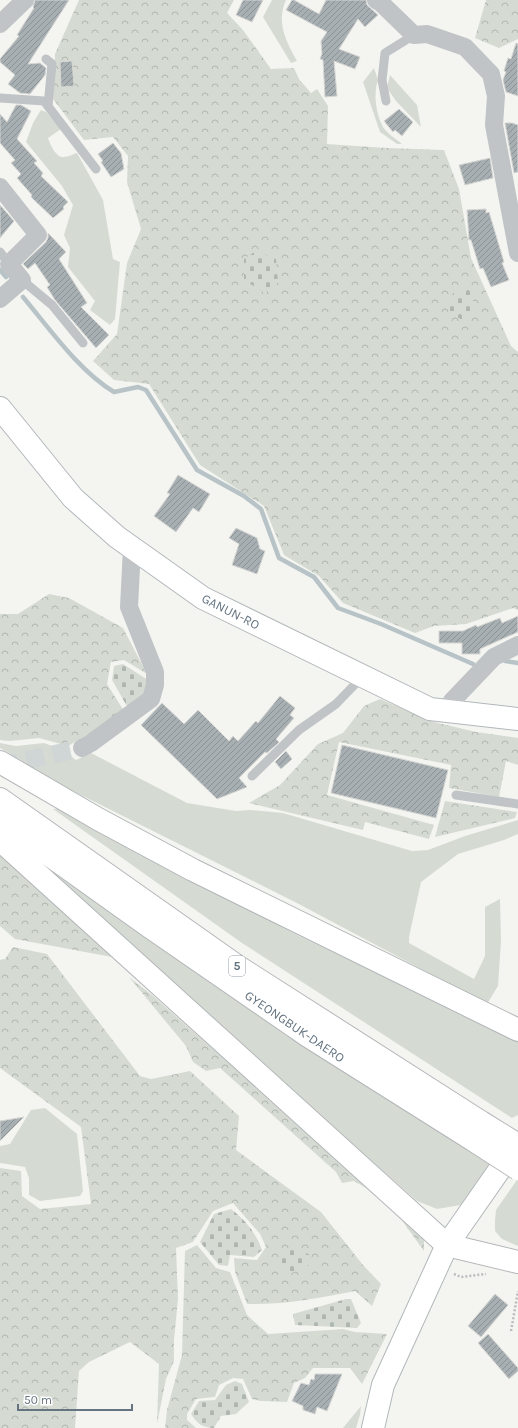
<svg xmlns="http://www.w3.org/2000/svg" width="518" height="1428" viewBox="0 0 518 1428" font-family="Karla,sans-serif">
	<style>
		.green { fill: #d5dbd2 }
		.forest { fill: url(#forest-crowns) }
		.cemetery { fill: url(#cemetery-stones) }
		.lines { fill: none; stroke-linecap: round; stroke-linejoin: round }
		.stream { stroke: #b7c3c7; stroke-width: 4.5 }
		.building { fill: url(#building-hatch); stroke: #d6d6d3 }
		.street-tunnel { stroke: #d0d5d5; stroke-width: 18; stroke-dasharray: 18 9; stroke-linecap: butt }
		.secondary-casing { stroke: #b2b7bb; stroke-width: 24 }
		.highway-casing { stroke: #b3b6b9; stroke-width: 24 }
		.path { stroke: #babcbe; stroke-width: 2.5; stroke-dasharray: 2 2; stroke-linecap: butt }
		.lane { stroke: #c0c4c7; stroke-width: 9 }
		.street { stroke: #c0c4c7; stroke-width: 18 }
		.secondary { stroke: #fff; stroke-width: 22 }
		.highway { stroke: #fff; stroke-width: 22 }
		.highway-bridge-casing { stroke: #b3b6b9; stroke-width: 24; stroke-linecap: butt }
		.highway-bridge { stroke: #fff; stroke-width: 22 }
		.labels { text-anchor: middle; stroke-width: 4; stroke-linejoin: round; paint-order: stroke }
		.shield { fill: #fff; stroke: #929ea7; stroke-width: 1 }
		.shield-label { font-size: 12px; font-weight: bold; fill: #647481 }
		.street-label { font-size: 13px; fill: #647481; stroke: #fff }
	</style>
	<defs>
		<pattern id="forest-crowns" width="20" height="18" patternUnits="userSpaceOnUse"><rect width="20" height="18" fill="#d5dbd2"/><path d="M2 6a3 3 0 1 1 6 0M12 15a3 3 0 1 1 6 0" fill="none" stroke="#b0b6b0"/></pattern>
		<pattern id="cemetery-stones" width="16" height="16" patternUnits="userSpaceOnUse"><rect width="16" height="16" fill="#d5dbd2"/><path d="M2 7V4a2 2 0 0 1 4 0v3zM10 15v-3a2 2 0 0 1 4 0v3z" fill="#b0b6b0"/></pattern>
		<pattern id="building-hatch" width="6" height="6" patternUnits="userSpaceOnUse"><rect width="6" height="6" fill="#a7afb3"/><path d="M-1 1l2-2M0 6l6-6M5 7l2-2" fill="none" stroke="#8c9397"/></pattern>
	</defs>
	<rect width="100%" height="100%" fill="#f4f5f1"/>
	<g class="green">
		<path d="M272 0H286C276 22 286 41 297 61L291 63 263 17Z"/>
		<path d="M374 68 378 80C373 94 376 114 383 127 387 133 396 139 402 144H397L380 132 363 82Z"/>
		<path d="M390 75 417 105 421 127 396 101 387 88Z"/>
		<path d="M41 110 46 112 61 129 48 138C50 144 56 158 64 157 68 157 73 154 77 153L103 200 113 259 120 262 115 319 110 325 90 310 95 301 68 267 70 248 64 235 73 205 62 186 26 142 33 123Z"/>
		<path d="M0 743 16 746 44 743 63 750 76 760 91 753 187 803 236 811 250 810 283 813 412 851 428 850 465 836 518 820V834L504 840 458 854 421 882 409 937V943L474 979 485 956V907L500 899 501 941 498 986 487 1004 295 902 69 789 0 748Z"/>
		<path d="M60 808 297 935 518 1040V1115L512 1118 242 943 53 809Z"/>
		<path d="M15 837 188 965 285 1035 493 1162 469 1198 461 1205 437 1209 417 1201 21 849Z"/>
		<path d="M45 1108 77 1134 83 1191 80 1196 40 1201 29 1195V1178L25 1167 0 1163V1146L10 1144 31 1110Z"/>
		<path d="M517 1180 518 1181V1246L502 1239 495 1231V1220L496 1210Z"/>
		<path d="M361 1406 360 1415 356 1428H343Z"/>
	</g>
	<g class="forest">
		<path d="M79 0H234L227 13 243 30 271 69 294 68 299 79 311 93 317 89 328 106 327 144 387 148 444 150 459 189 471 258 511 346 518 352V610L513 608 466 624 434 626 415 633 343 603 319 576 284 555 264 506 200 465 149 384 114 380 93 361 117 334 127 263 141 229 127 182 128 156 113 137 84 140 53 99 55 54Z"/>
		<path d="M486 0H518V39L499 48 475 38Z"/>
		<path d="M49 594 69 598 123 628 147 674 124 660 111 662 107 684 124 711 118 717 68 746 39 738 10 741 0 740V614H18Z"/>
		<path d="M380 699 434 722 476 732 518 738V765L506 761 499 797 449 788 451 765 339 742 327 795 434 825 429 839 365 822 363 830 249 803 280 785 318 744 343 733 364 706Z"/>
		<path d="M445 801 517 812 515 818 435 837Z"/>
		<path d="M0 856 112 957 15 939 0 926Z"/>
		<path d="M13 947 47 954 140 1076 151 1079 190 1071 239 1116 236 1150 321 1212 363 1265 381 1284 372 1306 355 1291C320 1298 283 1305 247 1304L235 1272 234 1258 257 1260 266 1247 260 1234 233 1203 213 1211 193 1242 176 1248 178 1299 174 1340V1361L166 1379 157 1424 159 1364 130 1342 89 1362 79 1371 75 1428H0V1168L21 1171 22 1196 40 1209 91 1204 81 1127 0 1068V960L5 959Z"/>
		<path d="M129 977 152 995 424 1237V1251L398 1215 366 1188 354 1181 342 1183 336 1172 220 1068 206 1071 193 1062 186 1046Z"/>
		<path d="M197 1245 216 1268 230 1272 247 1315 268 1334 343 1329 355 1332 387 1334 362 1384 350 1368H313L305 1378 294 1383 287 1402 261 1401 252 1399 243 1379 233 1378 219 1385 215 1397 196 1399 187 1414V1420L196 1428H165L167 1410 182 1355 185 1251Z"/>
	</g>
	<g class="cemetery">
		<path d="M256 251 276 259 278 282 265 293 244 280V259Z"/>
		<path d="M460 288 469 290C476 303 474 310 466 321L448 314C448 302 449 295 460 288Z"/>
		<path d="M123 664 148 680 151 689 128 708 112 680 114 666Z"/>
		<path d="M231 1209C246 1221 255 1231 262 1250L254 1257 230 1255 228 1266 219 1265 200 1242 214 1214Z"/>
		<path d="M295 1247 310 1255 308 1265 292 1273 281 1270 282 1254Z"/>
		<path d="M346 1299H351L361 1323 357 1328 295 1325 293 1314Z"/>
		<path d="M235 1381 242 1384 249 1402 236 1414 221 1416 214 1428C202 1428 197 1423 191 1414L199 1401 215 1400 226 1385Z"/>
	</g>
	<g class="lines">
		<g class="stream">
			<path d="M0 270 6 277"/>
			<path d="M23 297C49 328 79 371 114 392L138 387 146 390 197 470 244 496 261 509 279 558 314 577 338 608 381 624 473 664"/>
			<path d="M505 661 518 663"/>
		</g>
	</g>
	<g class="building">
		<path d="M35 0H69L28 64 40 63 46 68 45 75 30 94 20 93 8 84 15 75 0 62V59L19 36 17 35 34 8 33 7Z"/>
		<path d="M243 0H263L252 22 236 15Z"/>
		<path d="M292 0H294L319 14 326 0H366L367 5 378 15 365 27 358 19 339 49 360 57 355 69 334 61 337 96 325 97 323 60 320 59 322 54 321 41 327 32 286 10Z"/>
		<path d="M516 43 518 44V96L506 92 503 80 506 72 504 71 508 58 511 59Z"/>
		<path d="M72 61 74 86 61 87 60 62Z"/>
		<path d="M16 105H21L31 111 17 139 37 161 34 163 43 173 41 176 68 202 63 207 64 209 53 218 31 197 32 195 17 178 21 174 11 163 15 160 0 143V114L7 122Z"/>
		<path d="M399 109 413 122 402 136 395 130 393 132 384 121Z"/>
		<path d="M505 123H512L518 125V172L514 173Z"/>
		<path d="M113 143 121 153 124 169 111 177 101 162 103 161 98 154Z"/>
		<path d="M490 158 493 178 465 185 459 165Z"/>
		<path d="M0 205 14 221 0 238Z"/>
		<path d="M486 209V213L489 212 504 262 502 263 509 280 491 287 483 268 480 269 471 240H469L467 210Z"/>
		<path d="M48 233 66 252 59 259 87 303 81 307 109 335 96 348 55 300 47 287 50 285 35 263 28 269 23 264 46 242 48 238Z"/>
		<path d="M178 475 210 494 199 512 193 508 176 532 154 516 170 494 167 493Z"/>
		<path d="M236 528 257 538 260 549 265 551 257 574 232 565 239 544 229 538Z"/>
		<path d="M518 616V632L480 649V654H462V643H439V631H463L476 625 477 627 500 618 502 623Z"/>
		<path d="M280 696 295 708 290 715 294 718 276 739 279 742 267 753 265 752 239 778 247 787 217 799 141 725 162 703 184 724 198 710 229 741 233 736 238 741 256 721 258 723Z"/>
		<path d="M342 745 448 770 436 818 331 793Z"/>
		<path d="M286 751 292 759 281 769 275 762Z"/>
		<path d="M24 1117 0 1141V1121Z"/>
		<path d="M495 1294 508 1305 481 1337 468 1326Z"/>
		<path d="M488 1334 518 1368V1371L509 1379 478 1343Z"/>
		<path d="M315 1374H342L327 1411 317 1407 315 1414 303 1410V1406L292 1401 301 1383 309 1385 311 1379 314 1380Z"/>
	</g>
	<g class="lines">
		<path class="street-tunnel" d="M0 766 82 748"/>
		<g class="secondary-casing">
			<g id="secondary">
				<path d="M0 408 73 498 117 537 203 598 430 709 518 719"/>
				<path d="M373 1428 383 1385 447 1245 516 1146"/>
			</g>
		</g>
		<g class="highway-casing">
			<g id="highway">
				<path d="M0 762 98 819 193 870 518 1030"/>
				<path d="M0 799 237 966 481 1122"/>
				<path d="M0 820 150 927 308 1036 470 1138"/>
				<path d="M0 840 447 1245 518 1262"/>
			</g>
		</g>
		<g class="path">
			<path d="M454 1274 461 1277 486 1274"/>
			<path d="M511 1331 518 1291"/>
		</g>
		<g class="lane">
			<path d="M46 59 52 64 48 106"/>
			<path d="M0 98 44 101 96 169"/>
			<path d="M386 101 382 80 385 53 414 35"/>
			<path d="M0 252 9 264"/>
			<path d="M22 280 52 305 83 343"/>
			<path d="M252 776 299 730 336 704 363 676"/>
			<path d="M456 795 518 804"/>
		</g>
		<g class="street">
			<path d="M376 0 381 3 414 35 427 34 465 47 491 74 496 96 494 125 518 253"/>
			<path d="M0 24 25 0"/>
			<path d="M0 187 38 235 9 264 22 280 0 299"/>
			<path d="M446 711 452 701 494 657 518 645"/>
			<path d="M82 748 91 743 151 699 155 685V672L129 607 132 548"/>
		</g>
		<use href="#secondary" class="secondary"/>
		<use href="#highway" class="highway"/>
		<g class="highway-bridge-casing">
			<g id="highway-bridge">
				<path d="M481 1122 518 1145"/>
				<path d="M470 1138 518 1169"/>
			</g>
		</g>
		<use href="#highway-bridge" class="highway-bridge"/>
	</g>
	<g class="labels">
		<rect class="shield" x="229" y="956" width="16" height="20" rx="3"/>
		<g class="shield-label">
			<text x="237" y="970">5</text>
		</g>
		<g class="street-label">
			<text transform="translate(231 611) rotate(27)" y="5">GANUN-RO</text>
			<text transform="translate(295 1026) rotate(34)" y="5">GYEONGBUK-DAERO</text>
		</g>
	</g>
	<path d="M18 1404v6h114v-6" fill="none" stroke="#647481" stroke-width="2"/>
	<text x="24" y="1404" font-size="12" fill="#647481" stroke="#ffffff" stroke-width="3" paint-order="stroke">50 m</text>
</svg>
